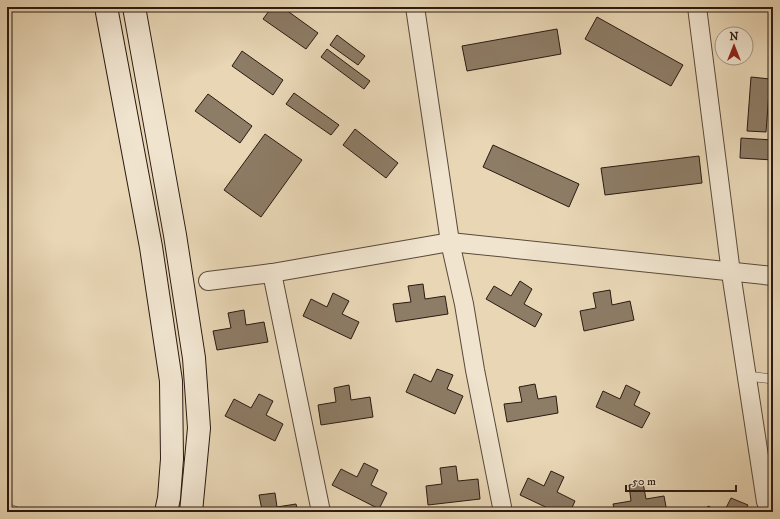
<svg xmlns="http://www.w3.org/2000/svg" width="780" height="519" viewBox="0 0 780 519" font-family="'IM FELL DW Pica',serif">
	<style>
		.building { fill: #8d7c66; stroke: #2b1a11 }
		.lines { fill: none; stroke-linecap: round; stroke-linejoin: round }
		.service-casing { stroke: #5a493a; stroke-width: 10 }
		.minor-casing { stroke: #5a493a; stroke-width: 20 }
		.secondary-casing { stroke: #2b1a11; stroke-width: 24 }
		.service { stroke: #f0e4cf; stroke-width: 9 }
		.minor { stroke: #f0e4cf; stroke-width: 18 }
		.secondary { stroke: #f0e4cf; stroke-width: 22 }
	</style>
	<rect width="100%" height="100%" fill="#e8d6b5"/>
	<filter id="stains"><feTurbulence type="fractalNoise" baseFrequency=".005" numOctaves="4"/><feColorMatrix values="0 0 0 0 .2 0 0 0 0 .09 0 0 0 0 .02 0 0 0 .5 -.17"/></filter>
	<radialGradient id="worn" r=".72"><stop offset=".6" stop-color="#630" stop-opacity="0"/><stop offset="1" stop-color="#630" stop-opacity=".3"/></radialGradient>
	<g class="building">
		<path d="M272 7H282L318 33 306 49 263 19Z"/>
		<path d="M597 17 683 65 671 86 585 39Z"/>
		<path d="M557 29 561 54 467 71 462 46Z"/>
		<path d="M337 35 365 56 358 65 330 45Z"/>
		<path d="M327 49 370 81 364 89 321 57Z"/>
		<path d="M242 51 283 80 273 95 232 66Z"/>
		<path d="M751 77 770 79 766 132 747 131Z"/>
		<path d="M294 93 339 125 331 135 286 104Z"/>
		<path d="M208 94 252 126 240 143 195 111Z"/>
		<path d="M355 129 398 163 386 178 343 145Z"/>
		<path d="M265 134 302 160 261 217 224 190Z"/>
		<path d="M741 138 773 140V160L740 158Z"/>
		<path d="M493 145 579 184 569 207 483 167Z"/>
		<path d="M699 156 702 183 605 195 601 168Z"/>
		<path d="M520 281 532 289 524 304 542 314 535 327 486 299 494 286 511 296Z"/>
		<path d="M423 284 425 299 445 296 448 314 396 322 393 304 411 302 408 286Z"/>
		<path d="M610 290 612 305 630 301 634 320 584 331 580 311 596 308 593 293Z"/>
		<path d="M333 293 349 301 342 314 359 322 351 339 303 316 311 299 327 307Z"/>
		<path d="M244 310 246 325 264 322 268 342 217 350 213 331 231 328 228 313Z"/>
		<path d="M437 369 453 375 447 389 463 396 455 414 406 392 414 374 431 382Z"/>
		<path d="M535 384 538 399 556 396 558 413 507 422 504 404 522 402 519 387Z"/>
		<path d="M349 385 351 400 370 397 373 417 321 425 318 405 336 402 334 388Z"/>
		<path d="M626 385 640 392 634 405 650 413 642 428 596 407 603 391 620 399Z"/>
		<path d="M259 394 273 401 266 415 283 424 275 441 225 416 234 399 251 408Z"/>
		<path d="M364 463 378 470 371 485 387 493 379 509 332 485 341 469 357 477Z"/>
		<path d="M456 466 458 481 478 479 480 499 428 505 426 486 442 484 440 468Z"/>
		<path d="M551 471 564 477 557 492 575 501 570 512H556L520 495 528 478 544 486Z"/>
		<path d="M643 483 646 499 664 496 667 512H615L613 504 631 501 629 485Z"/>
		<path d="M275 493 277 507 296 504 298 512H251L262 510 259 495Z"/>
		<path d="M731 498 748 505 744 512H724Z"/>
		<path d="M708 506 720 512H705Z"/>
	</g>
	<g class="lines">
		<g class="service-casing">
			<g id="service">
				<path d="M747 376 773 379"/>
				<path d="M7 508 17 512"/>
			</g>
		</g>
		<g class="minor-casing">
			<g id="minor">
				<path d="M415 7 450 242 464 304 475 370 503 512"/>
				<path d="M697 7 731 273 766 502"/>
				<path d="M272 273 321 512"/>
				<path d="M208 281 272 273 450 242 773 276"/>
			</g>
		</g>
		<g class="secondary-casing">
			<g id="secondary">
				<path d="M106 7 151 247 171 381 172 459 169 498 166 512"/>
				<path d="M134 7 175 235 194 358 199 428 191 512"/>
			</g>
		</g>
		<use href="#service" class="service"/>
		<use href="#minor" class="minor"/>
		<use href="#secondary" class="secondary"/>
	</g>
	<rect width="780" height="519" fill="none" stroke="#e8d6b5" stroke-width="24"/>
	<rect x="8" y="8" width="764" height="503" fill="none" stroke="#2b1a11" stroke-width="2"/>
	<rect x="12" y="12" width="756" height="495" fill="none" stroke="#2b1a11"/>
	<g transform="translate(734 46)"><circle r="19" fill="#f0e4cf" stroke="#a19383"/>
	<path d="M0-3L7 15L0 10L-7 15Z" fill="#8f2418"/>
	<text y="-6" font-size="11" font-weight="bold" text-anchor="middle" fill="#2b1a11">N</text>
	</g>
	<path d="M626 485v6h110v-6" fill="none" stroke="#2b1a11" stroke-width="2"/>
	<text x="632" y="485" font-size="12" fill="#2b1a11" stroke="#f0e4cf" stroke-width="3" paint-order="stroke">50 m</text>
	<rect width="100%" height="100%" filter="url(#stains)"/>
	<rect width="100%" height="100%" fill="url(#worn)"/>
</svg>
